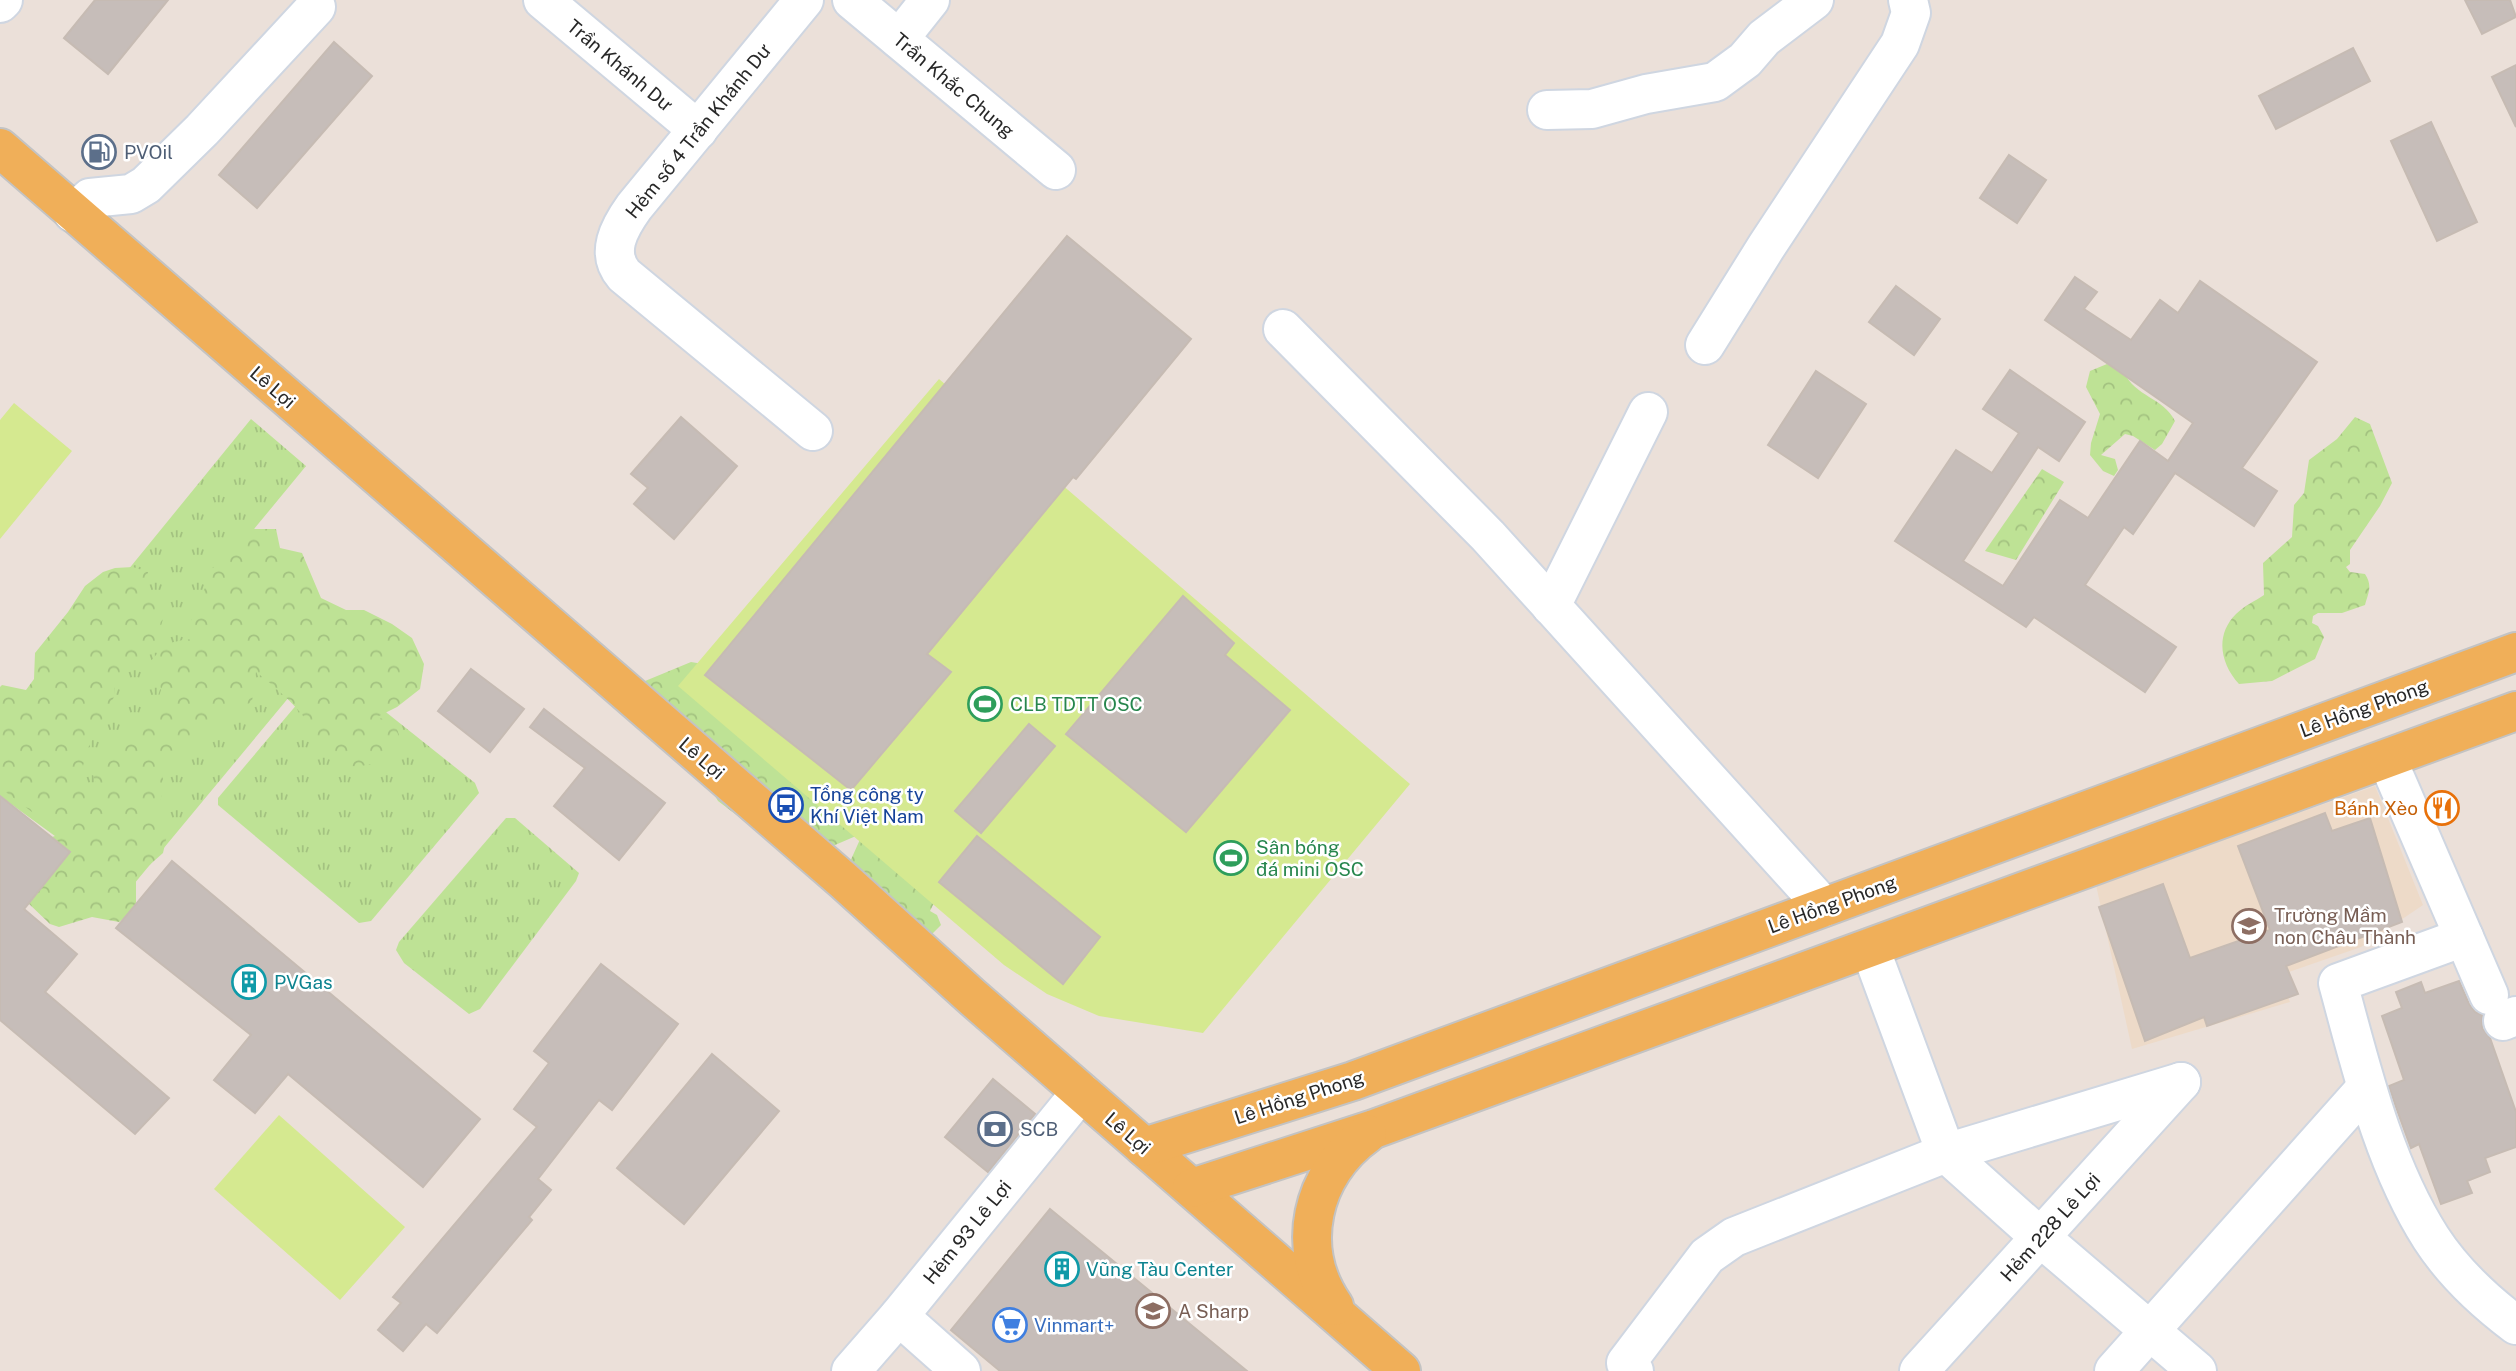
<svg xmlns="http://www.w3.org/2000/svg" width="2516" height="1371" viewBox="0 0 2516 1371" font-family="'Public Sans',sans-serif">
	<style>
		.education { fill: #eddac8 }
		.grass { fill: url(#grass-tufts) }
		.forest { fill: url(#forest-crowns) }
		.pitch { fill: #d5e990; fill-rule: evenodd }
		.building { fill: #c6bdb9; stroke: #c6bbb3; stroke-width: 2 }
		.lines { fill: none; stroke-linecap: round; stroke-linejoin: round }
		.minor-casing { stroke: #cfd6e1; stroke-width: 42 }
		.major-casing { stroke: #c3c3c3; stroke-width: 42 }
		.minor { stroke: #fff; stroke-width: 38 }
		.major { stroke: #f0af59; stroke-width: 38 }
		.labels { text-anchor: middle; stroke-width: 5; stroke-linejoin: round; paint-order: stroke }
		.street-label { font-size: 19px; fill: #282828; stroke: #fff }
		.service-label { font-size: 19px; fill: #4e5e75; stroke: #fff; text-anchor: start }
		.leisure-label { font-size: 19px; fill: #27864d; stroke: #fff; text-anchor: start }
		.transit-label { font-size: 19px; fill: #164399; stroke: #fff; text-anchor: start }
		.food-label { font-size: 19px; fill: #c56008; stroke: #fff; text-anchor: end }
		.education-label { font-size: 19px; fill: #785e54; stroke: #fff; text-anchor: start }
		.culture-label { font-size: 19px; fill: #0d838f; stroke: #fff; text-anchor: start }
		.shop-label { font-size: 19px; fill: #366cbe; stroke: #fff; text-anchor: start }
	</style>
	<defs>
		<pattern id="grass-tufts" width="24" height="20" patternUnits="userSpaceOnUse" patternTransform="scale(1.75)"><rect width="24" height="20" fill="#bee295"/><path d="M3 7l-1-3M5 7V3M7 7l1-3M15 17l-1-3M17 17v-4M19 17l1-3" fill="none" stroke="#a3c280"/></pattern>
		<pattern id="forest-crowns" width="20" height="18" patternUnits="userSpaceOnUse" patternTransform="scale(1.75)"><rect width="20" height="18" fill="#bee295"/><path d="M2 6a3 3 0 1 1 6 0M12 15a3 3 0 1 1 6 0" fill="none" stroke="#a3c280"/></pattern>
	</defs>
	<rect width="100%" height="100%" fill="#ebe0d9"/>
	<path class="education" d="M2375 786 2423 905 2361 947 2280 975 2290 1002 2132 1049 2096 885Z"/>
	<g class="grass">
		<path d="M251 419 306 466 217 574 324 655 129 890 0 796V727Z"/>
		<path d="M333 670 475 783 479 793 371 921 359 923 218 805V798L325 671Z"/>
		<path d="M506 818H515L579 873 576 881 480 1009 469 1014 404 963 396 950 399 942Z"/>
	</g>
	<g class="forest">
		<path d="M2107 364 2124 372C2135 397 2163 397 2175 421L2162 444 2155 450 2133 436 2125 434 2101 455 2115 459 2118 470 2114 476 2103 471 2090 455 2091 443 2100 414 2086 387 2090 371Z"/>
		<path d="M2355 417 2370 424 2392 483 2380 506 2350 550V564L2346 567 2350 572 2365 574C2373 586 2368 593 2365 605L2342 613H2318L2313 616 2312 623 2318 626 2324 637 2315 659 2272 681 2239 684C2220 663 2215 635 2236 614 2244 606 2255 601 2264 595L2263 563 2292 537 2294 505 2304 493 2309 460 2337 439Z"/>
		<path d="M2042 469 2064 482 2016 560 1985 551Z"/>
		<path d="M252 529H276L280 548 302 553 321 598 346 610H364L392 624 412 638 424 664 420 689 397 707 377 717 395 723 399 735 396 754C386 762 379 763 367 765 327 772 326 746 307 721 294 703 273 685 256 672L252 702 220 718 206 721 205 738 192 749 169 751 161 765 164 787 158 811 168 831 163 853 136 877V909L119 922 92 917 59 927 50 924 26 901 37 842 61 834 7 793 0 785V687L2 685 26 690 34 679 35 653 68 612 85 586 103 572 115 568 133 567 148 572 147 591 162 599 167 609C161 620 160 636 154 646 145 660 127 669 114 677L115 695 88 748 81 773 89 791 86 810 100 797 91 768 100 755 141 732 155 708 161 690 158 671 151 661C167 641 177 639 203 639L190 624 216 561 232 539Z"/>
		<path d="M691 662 703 664 835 778 852 772 868 786 856 836 835 845 809 864 787 853 718 801 706 780 627 718 623 701 633 686Z"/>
		<path d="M862 835 935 901 930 911 937 915 941 925 930 936 849 864Z"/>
	</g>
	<g class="pitch">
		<path d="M939 379 1410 784 1203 1033 1099 1016 1047 994 1004 965 678 686ZM1062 490 927 654 951 672 851 790 706 675ZM1183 596 1234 643 1225 655 1290 711 1186 832 1066 734ZM1029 724 1055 746 980 833 955 811ZM977 837 1100 937 1063 983 939 882Z"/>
		<path d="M14 403 72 451 0 539V420Z"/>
		<path d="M279 1115 405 1227 340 1300 214 1189Z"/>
	</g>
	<g class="building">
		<path d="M95 0H168L108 74 64 38Z"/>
		<path d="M2465 0H2510L2516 17 2482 34Z"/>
		<path d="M334 42 372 76 257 208 219 175Z"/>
		<path d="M2353 48 2370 81 2276 129 2259 96Z"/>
		<path d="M2516 65V127L2492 77Z"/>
		<path d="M2431 122 2477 222 2437 241 2391 141Z"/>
		<path d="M2009 155 2046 180 2017 223 1980 198Z"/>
		<path d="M1067 236 1191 339 1076 479 1073 477 927 654 951 672 851 790 705 675Z"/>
		<path d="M2075 277 2097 292 2084 309 2131 340 2160 300 2178 313 2200 281 2317 362 2242 468 2277 491 2254 526 2175 473 2133 534 2124 527 2085 585 2176 647 2145 692 2034 617 2026 627 1895 541 1956 450 1992 473 2019 433 1983 409 2010 370 2085 422 2059 461 2038 447 1963 561 2003 586 2060 500 2088 518 2140 441 2168 461 2193 423 2045 320Z"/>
		<path d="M1896 286 1940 319 1914 355 1869 322Z"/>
		<path d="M1816 371 1866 404 1818 478 1768 445Z"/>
		<path d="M681 417 737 466 674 539 634 504 648 488 631 474Z"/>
		<path d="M1183 596 1234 643 1225 655 1290 710 1186 832 1066 734Z"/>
		<path d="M471 669 524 709 490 752 438 711Z"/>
		<path d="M544 709 665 803 619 860 554 806 585 768 530 727Z"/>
		<path d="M1029 724 1055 746 981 833 955 811Z"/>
		<path d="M0 796 70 852 24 909 77 954 45 992 169 1098 135 1134 0 1020Z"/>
		<path d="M2325 813 2332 831 2370 818 2402 922 2286 966 2298 994 2207 1026 2204 1017 2145 1041 2099 907 2163 884 2190 958 2270 930 2238 846Z"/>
		<path d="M977 836 1100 937 1063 984 939 882Z"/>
		<path d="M172 861 480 1119 423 1187 288 1074 255 1113 214 1080 251 1035 116 928Z"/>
		<path d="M601 964 678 1024 612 1110 599 1100 538 1179 551 1190 529 1217 532 1220 437 1333 426 1324 403 1351 378 1330 401 1303 393 1297 537 1127 514 1109 549 1063 534 1051Z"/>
		<path d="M2459 981 2469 1004 2475 1012 2482 1015V1028L2490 1038 2516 1112V1147L2485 1158 2490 1172 2467 1181 2472 1193 2441 1204 2419 1144 2411 1148 2396 1107 2389 1086 2404 1080 2382 1016 2402 1008 2396 992 2421 982 2425 993Z"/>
		<path d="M712 1054 779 1111 684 1224 617 1168Z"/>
		<path d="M993 1079 1035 1114 988 1172 945 1137Z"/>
		<path d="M1050 1209 1247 1371H1000L951 1330Z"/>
	</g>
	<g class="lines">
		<g class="minor-casing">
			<g id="minor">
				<path d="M543 0 698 130"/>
				<path d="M804 0 634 207C619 228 605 253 624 275L813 431"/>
				<path d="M852 0 1056 170"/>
				<path d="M0 3 3 0"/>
				<path d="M899 39 930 0"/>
				<path d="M1547 110 1592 109 1646 94 1715 82 1745 60 1764 38 1814 0"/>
				<path d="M73 213 90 198 131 194 146 185 202 130 316 7"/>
				<path d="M1283 329 1488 536 1824 907"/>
				<path d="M1705 345 1766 247 1900 44 1911 13 1908 0"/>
				<path d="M1551 606 1648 412"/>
				<path d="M2387 759 2489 995"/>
				<path d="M2464 937 2338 983C2361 1067 2383 1163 2431 1238 2453 1272 2484 1301 2516 1325"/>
				<path d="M1870 948 1946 1153 2040 1237 2197 1371"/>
				<path d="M2503 1021 2516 1016"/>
				<path d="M899 1316 961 1371"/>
				<path d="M851 1371 899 1316 1081 1092"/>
				<path d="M1634 1371 1626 1363 1707 1256 1734 1237 1946 1153 2181 1082"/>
				<path d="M1919 1371 2181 1082"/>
				<path d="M2114 1371 2366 1088"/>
			</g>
		</g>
		<g class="major-casing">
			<g id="major">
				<path d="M0 148 844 881 971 996 1401 1371"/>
				<path d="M1144 1147 1353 1081 2516 652"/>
				<path d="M1192 1188 1374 1129 2516 711"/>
				<path d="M1334 1306C1294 1248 1311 1174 1367 1134"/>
			</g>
		</g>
		<use href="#minor" class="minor"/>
		<use href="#major" class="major"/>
	</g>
	<defs>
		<g id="fuel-ring" transform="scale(1.75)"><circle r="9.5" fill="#fff" stroke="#5c6f8a" stroke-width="1.5"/><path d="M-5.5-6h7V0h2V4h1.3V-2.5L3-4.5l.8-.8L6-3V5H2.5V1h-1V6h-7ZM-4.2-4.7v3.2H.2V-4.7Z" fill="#5c6f8a"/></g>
		<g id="stadium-ring" transform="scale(1.75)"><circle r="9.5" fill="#fff" stroke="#2e9e5b" stroke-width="1.5"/><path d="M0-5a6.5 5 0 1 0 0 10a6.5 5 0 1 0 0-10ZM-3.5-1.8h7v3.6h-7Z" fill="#2e9e5b"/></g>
		<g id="bus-ring" transform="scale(1.75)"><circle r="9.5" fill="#fff" stroke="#1a4fb4" stroke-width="1.5"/><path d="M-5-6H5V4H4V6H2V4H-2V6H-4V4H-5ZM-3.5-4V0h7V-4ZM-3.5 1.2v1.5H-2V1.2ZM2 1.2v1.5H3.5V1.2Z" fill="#1a4fb4"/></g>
		<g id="restaurant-ring" transform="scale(1.75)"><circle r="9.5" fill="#fff" stroke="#e8710a" stroke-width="1.5"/><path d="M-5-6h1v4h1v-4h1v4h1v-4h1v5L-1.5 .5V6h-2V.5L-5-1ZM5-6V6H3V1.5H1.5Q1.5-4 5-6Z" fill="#e8710a"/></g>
		<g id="school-ring" transform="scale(1.75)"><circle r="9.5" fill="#fff" stroke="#8d6e63" stroke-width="1.5"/><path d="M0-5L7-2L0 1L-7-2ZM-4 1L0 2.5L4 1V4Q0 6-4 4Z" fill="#8d6e63"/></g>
		<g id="building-ring" transform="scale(1.75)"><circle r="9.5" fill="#fff" stroke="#0f9aa8" stroke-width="1.5"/><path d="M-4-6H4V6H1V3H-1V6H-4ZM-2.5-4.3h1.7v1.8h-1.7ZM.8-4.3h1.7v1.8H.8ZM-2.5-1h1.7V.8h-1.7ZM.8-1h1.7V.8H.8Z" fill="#0f9aa8"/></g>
		<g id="bank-ring" transform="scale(1.75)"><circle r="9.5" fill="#fff" stroke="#5c6f8a" stroke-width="1.5"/><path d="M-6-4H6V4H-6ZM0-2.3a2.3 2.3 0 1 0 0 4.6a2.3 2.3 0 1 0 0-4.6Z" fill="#5c6f8a"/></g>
		<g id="university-ring" transform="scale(1.75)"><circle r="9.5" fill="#fff" stroke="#8d6e63" stroke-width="1.5"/><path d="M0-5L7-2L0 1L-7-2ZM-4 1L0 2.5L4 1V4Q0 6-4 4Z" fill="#8d6e63"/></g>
		<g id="supermarket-ring" transform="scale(1.75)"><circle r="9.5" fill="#fff" stroke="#3f7fe0" stroke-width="1.5"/><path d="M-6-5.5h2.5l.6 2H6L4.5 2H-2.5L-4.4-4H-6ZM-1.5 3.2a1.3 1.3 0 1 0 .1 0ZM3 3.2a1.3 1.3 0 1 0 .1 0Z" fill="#3f7fe0"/></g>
	</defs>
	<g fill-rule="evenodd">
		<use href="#fuel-ring" x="99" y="152"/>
		<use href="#stadium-ring" x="985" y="704"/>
		<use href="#bus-ring" x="786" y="805"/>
		<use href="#restaurant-ring" x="2442" y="808"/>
		<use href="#stadium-ring" x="1231" y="858"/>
		<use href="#school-ring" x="2249" y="926"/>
		<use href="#building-ring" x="249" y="982"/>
		<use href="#bank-ring" x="995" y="1129"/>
		<use href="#building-ring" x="1062" y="1269"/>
		<use href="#university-ring" x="1153" y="1311"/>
		<use href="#supermarket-ring" x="1010" y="1325"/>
	</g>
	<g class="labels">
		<g class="street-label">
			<text transform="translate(620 65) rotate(40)" y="7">Trần Khánh Dư</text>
			<text transform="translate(954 85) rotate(40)" y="7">Trần Khắc Chung</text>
			<text transform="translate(698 131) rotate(-51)" y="7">Hẻm số 4 Trần Khánh Dư</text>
			<text transform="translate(273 387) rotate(41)" y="7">Lê Lợi</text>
			<text transform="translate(2364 708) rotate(-20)" y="7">Lê Hồng Phong</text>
			<text transform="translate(702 758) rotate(41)" y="7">Lê Lợi</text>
			<text transform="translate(1832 904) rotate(-20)" y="7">Lê Hồng Phong</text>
			<text transform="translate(1299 1097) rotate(-18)" y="7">Lê Hồng Phong</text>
			<text transform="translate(1128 1133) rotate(41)" y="7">Lê Lợi</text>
			<text transform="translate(2050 1227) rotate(-48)" y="7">Hẻm 228 Lê Lợi</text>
			<text transform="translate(967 1232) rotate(-51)" y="7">Hẻm 93 Lê Lợi</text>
		</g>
		<g class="service-label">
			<text x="124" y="159">PVOil</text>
			<text x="1020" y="1136">SCB</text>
		</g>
		<g class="leisure-label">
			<text x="1010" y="711">CLB TDTT OSC</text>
			<text x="1256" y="854">Sân bóng<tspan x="1256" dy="22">đá mini OSC</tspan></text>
		</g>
		<g class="transit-label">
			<text x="810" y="801">Tổng công ty<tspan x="810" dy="22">Khí Việt Nam</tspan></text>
		</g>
		<g class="food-label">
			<text x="2418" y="815">Bánh Xèo</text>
		</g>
		<g class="education-label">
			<text x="2274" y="922">Trường Mầm<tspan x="2274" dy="22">non Châu Thành</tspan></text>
			<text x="1178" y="1318">A Sharp</text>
		</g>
		<g class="culture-label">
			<text x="274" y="989">PVGas</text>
			<text x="1086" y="1276">Vũng Tàu Center</text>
		</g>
		<g class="shop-label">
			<text x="1034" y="1332">Vinmart+</text>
		</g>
	</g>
</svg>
